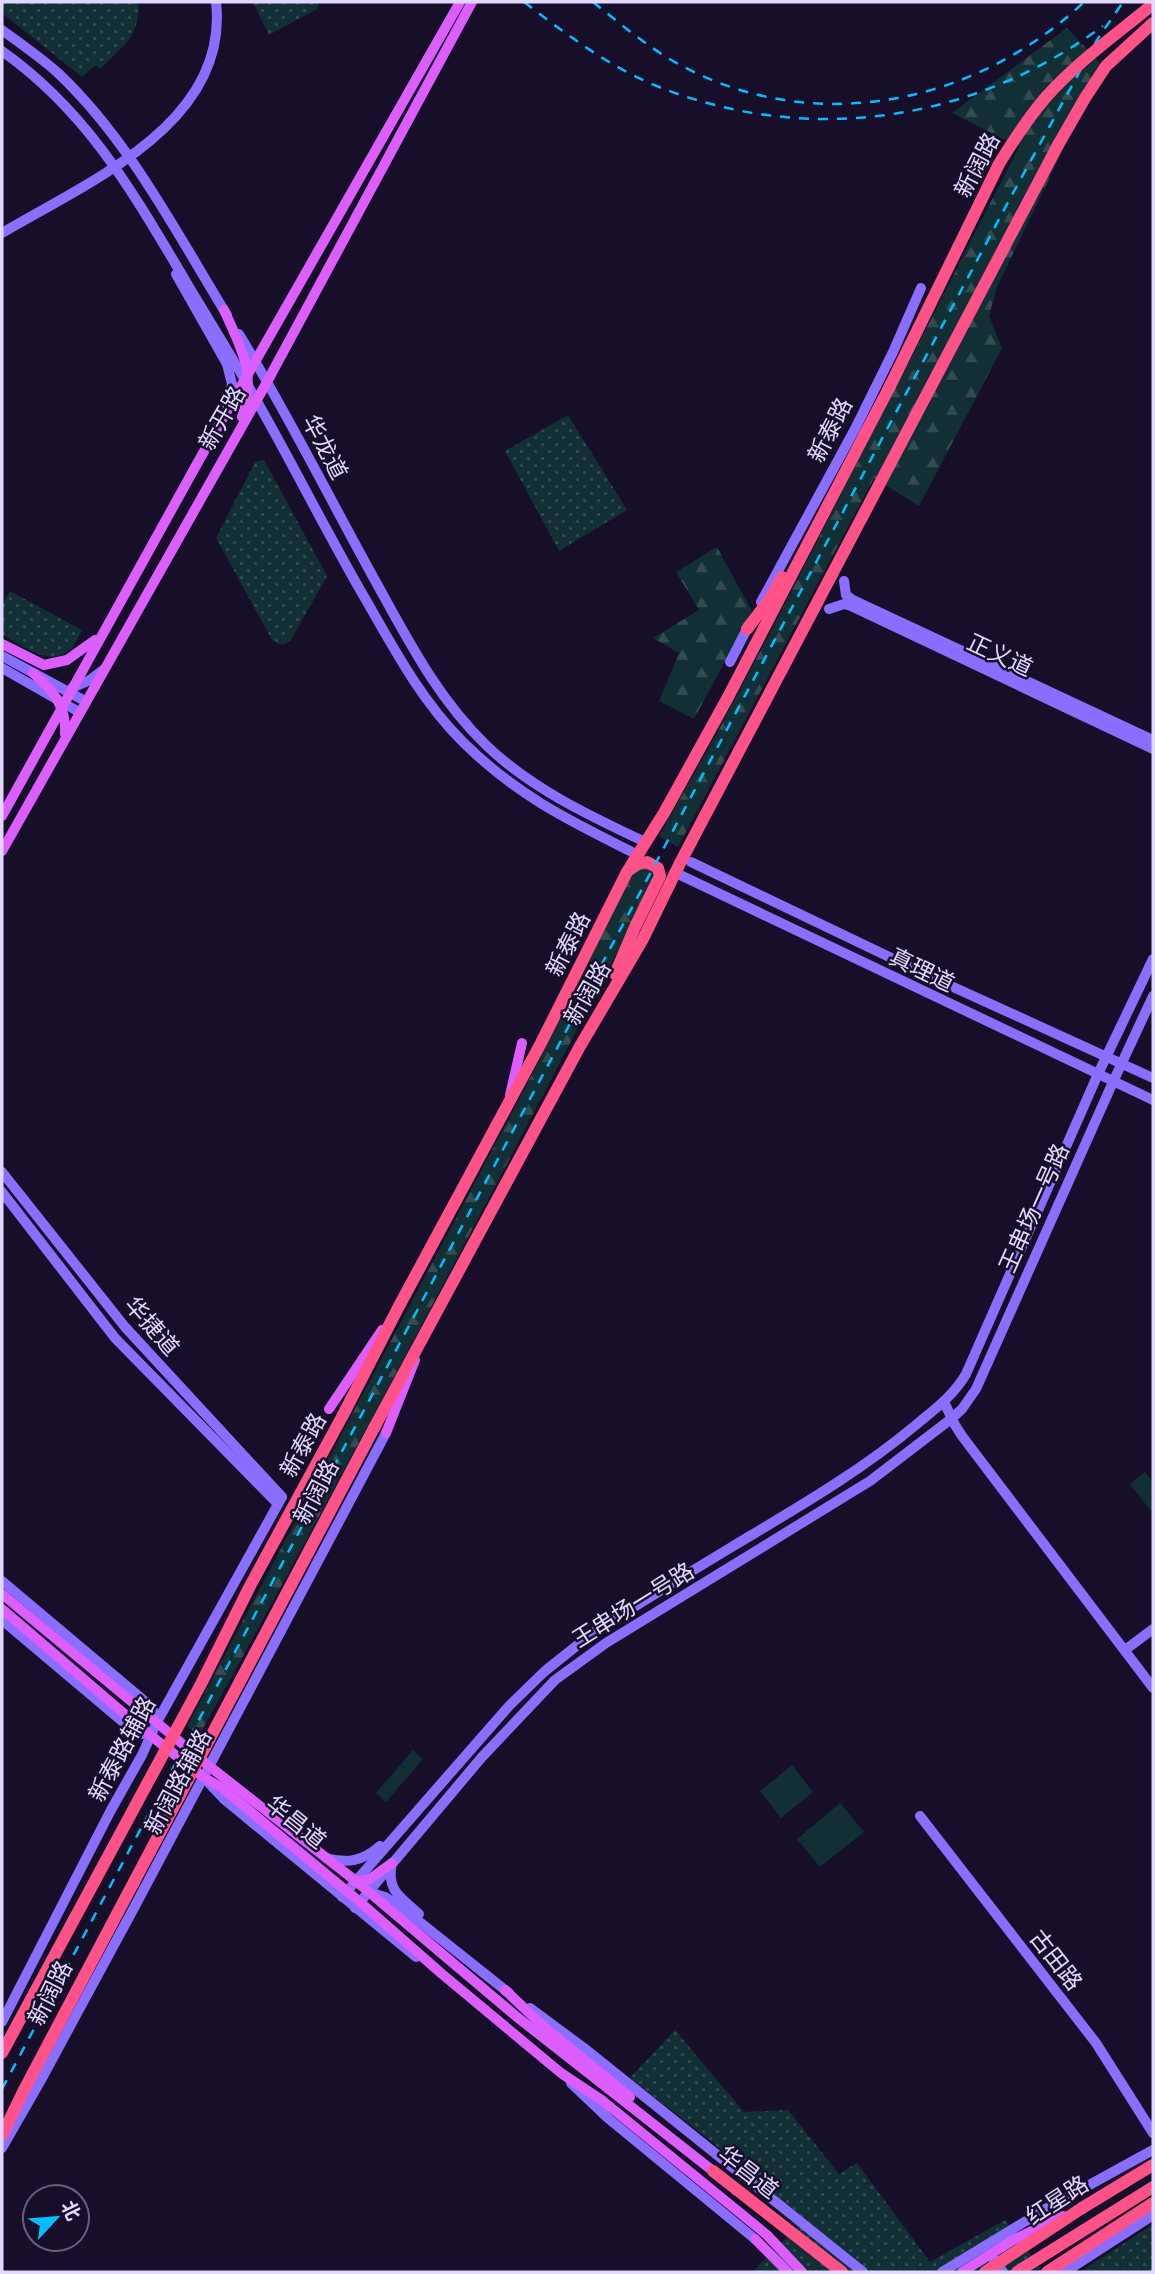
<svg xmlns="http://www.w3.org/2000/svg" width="1155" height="2274" viewBox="0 0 1155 2274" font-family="Lato,'Noto Sans SC',sans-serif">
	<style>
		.grass { fill: url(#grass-dots) }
		.forest { fill: url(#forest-firs) }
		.pitch { fill: #112f34 }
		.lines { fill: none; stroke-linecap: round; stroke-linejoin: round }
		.secondary { stroke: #896eff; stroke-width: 10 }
		.primary { stroke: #dc5eff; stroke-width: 10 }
		.highway { stroke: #ff5289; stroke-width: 12 }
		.rail { stroke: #03beff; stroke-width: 2.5; stroke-dasharray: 10 9; stroke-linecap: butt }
		.primary-bridge { stroke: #dc5eff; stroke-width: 10 }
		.highway-bridge { stroke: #ff5289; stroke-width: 12 }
		.labels { text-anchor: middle; stroke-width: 5; stroke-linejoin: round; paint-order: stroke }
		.street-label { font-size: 23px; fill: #e2d7ff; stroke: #170f29 }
	</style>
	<defs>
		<pattern id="grass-dots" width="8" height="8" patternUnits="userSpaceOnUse" patternTransform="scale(1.75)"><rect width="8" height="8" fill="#112f34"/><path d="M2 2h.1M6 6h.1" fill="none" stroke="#334c52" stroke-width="1.8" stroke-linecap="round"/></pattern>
		<pattern id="forest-firs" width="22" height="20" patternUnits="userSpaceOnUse" patternTransform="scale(1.75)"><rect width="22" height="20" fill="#112f34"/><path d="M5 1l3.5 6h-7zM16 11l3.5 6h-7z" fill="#334c52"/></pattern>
	</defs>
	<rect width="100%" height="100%" fill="#170f29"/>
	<g class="grass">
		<path d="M2 2H138C141 36 122 47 100 69L95 65 82 77 2 13Z"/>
		<path d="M253 2H319L317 9 269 35Z"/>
		<path d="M568 415 627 510 559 551 505 451Z"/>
		<path d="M264 460 327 576 292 638 286 644H278L272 640 216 538 255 462Z"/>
		<path d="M10 591 82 630C78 637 75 645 70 650 49 668 20 644 2 634V605Z"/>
		<path d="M675 2030 744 2112 788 2110 839 2174 857 2163 930 2262 1005 2220 1044 2272H752L803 2221 712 2142 630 2078Z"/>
		<path d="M1153 2224V2272H1080Z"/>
	</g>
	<g class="forest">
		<path d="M1067 28 1101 64 1062 152 997 287 989 316 1002 348 919 506 874 478 678 847 659 836 718 731 775 623 1019 147 952 113Z"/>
		<path d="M717 547 752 611 694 719 659 701 679 653 653 638 699 610 676 572Z"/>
		<path d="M643 866 654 871 653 883C505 1170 355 1454 199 1736L187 1726 537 1065 632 874Z"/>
	</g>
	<g class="pitch">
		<path d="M1145 1472 1153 1482V1508L1150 1510 1130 1484Z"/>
		<path d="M413 1750 423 1759 386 1802 376 1793Z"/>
		<path d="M792 1765 813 1792 781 1818 760 1791Z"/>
		<path d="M840 1803 864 1832 820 1867 797 1839Z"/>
	</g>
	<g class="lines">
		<g class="secondary">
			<path d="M2 30C21 44 40 57 58 73 129 140 176 232 227 315"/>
			<path d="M2 51C88 112 132 191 185 280 208 319 233 358 255 398 291 461 323 525 359 588 390 641 418 697 462 741 517 796 570 821 638 855"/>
			<path d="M2 233C88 182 230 123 216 2"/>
			<path d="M176 274 227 364 232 384 227 405"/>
			<path d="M239 334C287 413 328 495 372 575 406 636 436 697 487 746 532 789 590 816 645 842"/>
			<path d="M844 581 846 595 853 600 1153 740"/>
			<path d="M761 602 855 429 893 352 921 288"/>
			<path d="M829 609 844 604 851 606 1153 749"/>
			<path d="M2 656 85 701"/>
			<path d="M730 662 749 625"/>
			<path d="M2 668 79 712"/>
			<path d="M72 688 90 680 103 670"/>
			<path d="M691 862 929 976 1153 1078"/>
			<path d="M676 873 1153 1100"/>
			<path d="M2 1172 125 1327 282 1497 157 1722 142 1755 111 1810 2 2022"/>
			<path d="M2 1192 115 1338 278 1504"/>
			<path d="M944 1402 955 1425 962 1436 1153 1688"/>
			<path d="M2 1581 147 1703 153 1710 157 1722"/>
			<path d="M2 1620 136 1733 151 1735"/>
			<path d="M1125 1650 1153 1629"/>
			<path d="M208 1782 225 1800 416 1957"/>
			<path d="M920 1816 1096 2043 1153 2133"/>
			<path d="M326 1858C347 1864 363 1861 380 1846"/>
			<path d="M392 1863C386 1890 400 1897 419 1914"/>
			<path d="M372 1893 385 1897 402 1908 509 1993"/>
			<path d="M342 1897 509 1706 545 1671 594 1632C639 1604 685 1575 730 1548 795 1509 860 1472 917 1424 935 1409 954 1395 966 1374L1098 1074 1153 959"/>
			<path d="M355 1908 482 1757 555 1680 606 1643 870 1481 951 1419 962 1409 976 1389 1113 1082 1153 996"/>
			<path d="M530 2008 584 2048 863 2272"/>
			<path d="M571 2083 609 2119 755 2239"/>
			<path d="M2 2148 41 2080 135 1906 386 1433"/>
			<path d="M993 2258 1003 2272"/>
			<path d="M942 2272 1044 2210 1153 2150"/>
			<path d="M1065 2272 1153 2215"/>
		</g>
		<g class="primary">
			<path d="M224 310C241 348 257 374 242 417"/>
			<path d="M2 644 44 665 67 660 95 640"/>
			<path d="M33 673C53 690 67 707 65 734"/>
			<path d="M2 816 198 462 460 2"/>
			<path d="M2 851 267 382 472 2"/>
			<path d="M510 1095 522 1043"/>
			<path d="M329 1409 382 1330"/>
			<path d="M386 1433 415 1360"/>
			<path d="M2 1594 209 1766 357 1882 517 2017 713 2171"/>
			<path d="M2 1609 135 1723 203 1777 222 1788 360 1902 442 1974 561 2073 603 2101 767 2235 802 2272"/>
			<path d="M355 1882 370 1879 392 1863"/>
			<path d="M505 1990 543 2026 630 2097"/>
			<path d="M755 2239 788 2272"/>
		</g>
		<g class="highway">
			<path d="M747 629 769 600 782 577"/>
			<path d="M615 974 635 927 660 876 658 868 647 862 638 864 629 870"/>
			<path d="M343 1415 398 1308 541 1043 627 872 664 813 727 699 890 386"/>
			<path d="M374 1428 579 1048 643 939 679 865 1058 145 1085 98 1106 66 1153 23"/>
			<path d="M2 2135 24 2090"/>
			<path d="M713 2171 842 2272"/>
			<path d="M1082 2208 1153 2165"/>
			<path d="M1017 2272 1153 2187"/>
			<path d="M1047 2272 1153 2203"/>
		</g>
		<g class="rail">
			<path d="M524 2C566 34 609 67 659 87 809 146 973 122 1103 26"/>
			<path d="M593 2C622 25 651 50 684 67 818 137 977 103 1084 2"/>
			<path d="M2 2089 1013 193 1097 40 1123 2"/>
		</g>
		<path class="primary-bridge" d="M962 2272 1013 2240 1063 2216"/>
		<g class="highway-bridge">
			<path d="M890 386 999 164C1013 141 1028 118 1046 97 1077 62 1117 34 1153 4"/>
			<path d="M2 2053 201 1684 250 1586 343 1415"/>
			<path d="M24 2090 374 1428"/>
			<path d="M985 2272 1082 2208"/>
		</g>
	</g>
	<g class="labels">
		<g class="street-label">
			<text transform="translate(977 165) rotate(-62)" y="8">新阔路</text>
			<text transform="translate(222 418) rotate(-60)" y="8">新开路</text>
			<text transform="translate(830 430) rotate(-63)" y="8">新泰路</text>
			<text transform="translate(325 447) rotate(62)" y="8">华龙道</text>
			<text transform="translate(1000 655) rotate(25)" y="8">正义道</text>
			<text transform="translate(568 944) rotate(-63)" y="8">新泰路</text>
			<text transform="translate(922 970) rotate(26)" y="8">真理道</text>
			<text transform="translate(587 993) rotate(-60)" y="8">新阔路</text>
			<text transform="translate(1034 1208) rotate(-66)" y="8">王串场一号路</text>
			<text transform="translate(152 1326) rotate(49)" y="8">华捷道</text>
			<text transform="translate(303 1445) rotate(-61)" y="8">新泰路</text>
			<text transform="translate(316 1492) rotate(-62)" y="8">新阔路</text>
			<text transform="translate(633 1605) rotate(-32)" y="8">王串场一号路</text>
			<text transform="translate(122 1749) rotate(-62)" y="8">新泰路辅路</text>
			<text transform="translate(178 1782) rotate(-62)" y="8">新阔路辅路</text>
			<text transform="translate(296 1822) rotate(39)" y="8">华昌道</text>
			<text transform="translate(1056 1960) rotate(52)" y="8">古田路</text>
			<text transform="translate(50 1993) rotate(-63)" y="8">新阔路</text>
			<text transform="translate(748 2172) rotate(38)" y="8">华昌道</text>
			<text transform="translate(1057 2200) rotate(-33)" y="8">红星路</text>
		</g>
	</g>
	<rect width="1155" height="2274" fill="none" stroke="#e2d7ff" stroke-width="7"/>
	<g transform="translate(56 2218) rotate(64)"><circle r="33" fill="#170f29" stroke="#685f7f" stroke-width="2"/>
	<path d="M0-5L12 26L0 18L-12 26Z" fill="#03beff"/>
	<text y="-10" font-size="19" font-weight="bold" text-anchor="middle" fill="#e2d7ff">北</text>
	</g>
</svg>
